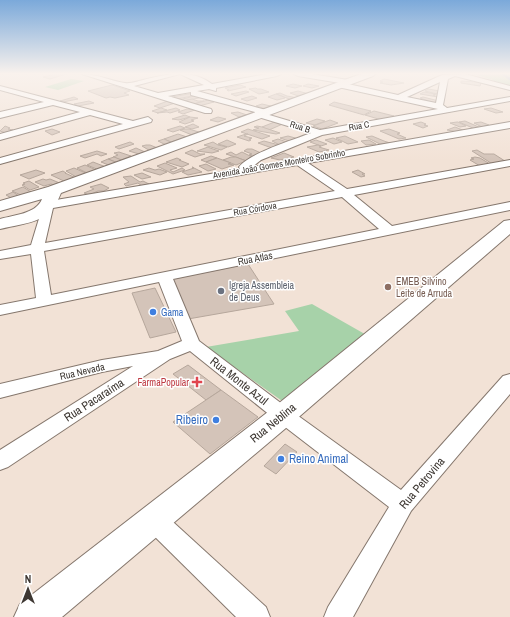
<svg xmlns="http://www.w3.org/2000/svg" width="510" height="617" viewBox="0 0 510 617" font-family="'Archivo Narrow',sans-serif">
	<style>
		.green { fill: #a7d2a9 }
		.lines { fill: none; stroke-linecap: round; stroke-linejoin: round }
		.stream { stroke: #7799c4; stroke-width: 2.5 }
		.building { fill: #d4c4b9; stroke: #b6a79c }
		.street-casing { stroke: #85776d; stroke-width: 2 }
		.secondary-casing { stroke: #85776d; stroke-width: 2 }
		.street { fill: #fff; fill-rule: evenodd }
		.secondary { fill: #fff; fill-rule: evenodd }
		.education-dot { fill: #8d6e63; stroke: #fff; stroke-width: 1.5 }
		.worship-dot { fill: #6b7280; stroke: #fff; stroke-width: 1.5 }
		.shop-dot { fill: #3f7fe0; stroke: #fff; stroke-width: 1.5 }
		.health-dot { fill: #e0444e; stroke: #fff; stroke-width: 1.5 }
		.labels { text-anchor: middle; stroke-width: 3; stroke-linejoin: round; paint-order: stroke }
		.far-street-label { font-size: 9px; fill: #3d3732; stroke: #fff }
		.street-label { font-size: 10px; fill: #3d3732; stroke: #fff }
		.education-label { font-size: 10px; fill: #785e54; stroke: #fff; text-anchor: start }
		.worship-label { font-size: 10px; fill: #5b616d; stroke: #fff; text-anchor: start }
		.shop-label { font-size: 10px; fill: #366cbe; stroke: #fff; text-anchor: start }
		.health-label { font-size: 10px; fill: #be3a42; stroke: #fff; text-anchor: end }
		.near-street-label { font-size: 12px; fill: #3d3732; stroke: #fff }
		.near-shop-label { font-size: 12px; fill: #366cbe; stroke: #fff; text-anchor: end }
	</style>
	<rect width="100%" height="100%" fill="#f2e2d6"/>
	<g class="green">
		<path d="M473 74H510V87L493 83V80Z"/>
		<path d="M71 79 84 81 58 90 45 87Z"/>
		<path d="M312 304 370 337 285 403 206 347 299 331 285 311Z"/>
	</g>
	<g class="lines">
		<path class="stream" d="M503 74 510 79"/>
	</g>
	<g class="building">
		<path d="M56 74H66L50 79 43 77Z"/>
		<path d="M384 79 404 83 391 85 380 83 383 82 380 81Z"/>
		<path d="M461 81 477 82 481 83 480 86 461 83Z"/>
		<path d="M293 84 302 86 295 88 286 86Z"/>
		<path d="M308 84 319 86 312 88 303 86Z"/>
		<path d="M112 85 130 91 124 93 129 95 115 98 110 97 106 98 88 91Z"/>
		<path d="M240 85 246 87 228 91 227 90H229L225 88Z"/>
		<path d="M256 88 257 89H261L269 92 259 94 249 89Z"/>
		<path d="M428 89 440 91 437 94 425 91Z"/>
		<path d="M246 91 249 92 236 96 231 94Z"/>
		<path d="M298 91 309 94 301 97 290 93Z"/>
		<path d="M424 92 436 94 433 95 438 97 420 94Z"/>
		<path d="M194 93 197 95 177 99 172 97Z"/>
		<path d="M280 93 287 96 298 98 292 100 276 94Z"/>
		<path d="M276 94 284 97 285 98 277 100 268 97Z"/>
		<path d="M198 95 203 97 184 101 179 100Z"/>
		<path d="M252 96 257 98 247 101 241 99Z"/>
		<path d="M74 97 78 99 63 102 60 101Z"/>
		<path d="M423 97 439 101 434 103 420 98Z"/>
		<path d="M192 99 198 101H204L194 104 184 101Z"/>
		<path d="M208 100 214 102 199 106 194 104Z"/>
		<path d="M89 101 94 103 78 106 74 104Z"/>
		<path d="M168 101 175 103 160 108 154 106Z"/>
		<path d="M334 102 371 111 364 115 329 105Z"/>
		<path d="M262 104 275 107 266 109 256 106Z"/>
		<path d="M161 108 167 110 158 113 152 111Z"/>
		<path d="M176 108 180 110 170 113 167 112 157 113Z"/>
		<path d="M491 108 503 112 496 113 484 109Z"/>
		<path d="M187 109 195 110 183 114 178 112Z"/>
		<path d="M374 111 394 116 385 121 365 115Z"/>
		<path d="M238 112 247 115 239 117 231 113Z"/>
		<path d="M185 115 190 117 179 120 172 119Z"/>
		<path d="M190 117 198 118 191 120 194 121 185 124 179 122Z"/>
		<path d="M218 117 226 119 218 122 210 120Z"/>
		<path d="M317 119 325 121 315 125 306 123Z"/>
		<path d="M330 120 338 123 322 129 313 126Z"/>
		<path d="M277 121 285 123 269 130 262 127Z"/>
		<path d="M465 121 481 128 475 129 459 122Z"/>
		<path d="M421 122 426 124 424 125 428 126 423 128 413 124Z"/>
		<path d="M457 122H458L466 126 460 127 450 123Z"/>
		<path d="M481 122 489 125 482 127 474 123Z"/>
		<path d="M193 124 199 127 192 129 185 127Z"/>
		<path d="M5 126 10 128 8 129 13 130 6 133 0 131Z"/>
		<path d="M180 126 185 128 173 132 167 130Z"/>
		<path d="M257 126 262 127 280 133 276 134 253 130 259 128 254 127Z"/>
		<path d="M455 127 465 131 458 132 447 130Z"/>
		<path d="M52 129 60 132 52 135 45 131Z"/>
		<path d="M185 129H189L202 133 192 135 180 130Z"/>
		<path d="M248 129 270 136 262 139 241 132Z"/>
		<path d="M389 129 400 133 397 134 406 138 399 139 380 131Z"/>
		<path d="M178 134 187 137 171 142 164 139Z"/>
		<path d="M246 134H248L244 136 252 138 249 139 251 140 249 141 237 137Z"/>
		<path d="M288 136 299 139 292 142 280 138Z"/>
		<path d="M345 136 358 142 348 144 336 138Z"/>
		<path d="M372 136 384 141 390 143 380 144 366 137Z"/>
		<path d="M333 138 342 142 334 144 325 140Z"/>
		<path d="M164 139 173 143 166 145 158 141Z"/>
		<path d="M278 139 287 142H290L282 146 272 141Z"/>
		<path d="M227 140 236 144 228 147 218 144Z"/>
		<path d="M316 140 327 144 321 146 310 142Z"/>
		<path d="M369 140 376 144 366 145 361 141Z"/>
		<path d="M264 141 279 145 272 148 258 143Z"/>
		<path d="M130 142 134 144 119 149 115 147Z"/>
		<path d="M213 142 218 145 227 147 221 150 204 145Z"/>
		<path d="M146 145H150L160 149 152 152 142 146Z"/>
		<path d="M318 145 321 146 319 147 329 150 319 152 307 147Z"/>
		<path d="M208 147 210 148 219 151 212 153 197 151Z"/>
		<path d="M136 148 145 152 139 154 129 151Z"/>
		<path d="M247 149H252L261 153 256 157 249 155 252 154 244 151Z"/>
		<path d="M192 150 200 154H205L195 157 185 153Z"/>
		<path d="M477 150 484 154H494L508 163 494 165 472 151Z"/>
		<path d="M97 151 107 154 101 156 97 154 85 158 80 156Z"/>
		<path d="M119 152 131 156 121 160 113 157 118 155 114 153Z"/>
		<path d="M231 152 236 155 242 152 254 158H249L251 159 247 161 226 154Z"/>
		<path d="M284 153 294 157 280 160 271 158Z"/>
		<path d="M211 156 217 158 206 162 201 160Z"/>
		<path d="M114 157 124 161 118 163 108 159Z"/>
		<path d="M231 157H236L246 161 236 165 223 160Z"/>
		<path d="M475 157 480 158 490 164 480 166 470 160 474 159 471 158Z"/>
		<path d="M177 158 181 160H179L189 164 182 167 166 162Z"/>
		<path d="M217 158 231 163 228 164 234 165 222 169 206 162Z"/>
		<path d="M108 159 118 163 111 166 101 162Z"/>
		<path d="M93 162 106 167 99 170 87 165Z"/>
		<path d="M165 163 177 168 170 170 173 172 182 168 185 170 173 174 157 166Z"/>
		<path d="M206 164 216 169 208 171 199 166Z"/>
		<path d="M85 165 94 169 95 170 87 173 77 168Z"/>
		<path d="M192 167 202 172 188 175 182 172 194 168Z"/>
		<path d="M74 168 88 174 78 178 66 171Z"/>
		<path d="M149 168 155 170 159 169 167 172 160 175 143 170Z"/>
		<path d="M36 170 45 173 29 179 20 175Z"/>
		<path d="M358 170 365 174H362L365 176 361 177 352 172Z"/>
		<path d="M63 171 66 173H65L76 178 66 182 51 175Z"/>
		<path d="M142 173 151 177 142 179 134 175Z"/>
		<path d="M131 176 140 182 143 181 149 184 142 186 138 183 126 186 124 184 129 182 123 177Z"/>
		<path d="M43 179 46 180 50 179 62 184 56 186 51 184 44 186 35 182Z"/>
		<path d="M29 181 39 187 30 190 22 185 25 184 23 183Z"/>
		<path d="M101 184 109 188 104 191H98L89 195 84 193 94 189 90 187Z"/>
		<path d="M23 187 31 192 37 193 25 197 12 191Z"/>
		<path d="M13 192 22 198 15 200 6 195Z"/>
		<path d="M248 264 274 304 188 319 172 279Z"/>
		<path d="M155 288 176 332 150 338 132 293Z"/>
		<path d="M188 365 221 390 206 400 173 374Z"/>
		<path d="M221 390 258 417 210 454 173 422Z"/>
		<path d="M285 444 297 452 276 474 264 466Z"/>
	</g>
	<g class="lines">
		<g class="street-casing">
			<g id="street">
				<path d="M82 74C98 74 110 81 125 83 130 84 138 81 143 80 166 74 191 68 212 84L267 74H281L277 76 216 88V91L209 89 197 91 266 110 267 112 266 114 320 130 438 109 338 87 337 85 340 83 298 76 294 74H312L348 80 352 82 348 84 398 95 442 75 465 74 510 86V90L455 76 448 79 443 105 447 108 510 97V101L322 135 261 160 252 167 510 122V128L308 163 347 189 510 160V166L354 195 392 226 510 202V210L173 279 199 341 290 410 401 490 503 376 510 374V394L411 511 353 617H324L328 607 389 507 276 420 190 351 170 359 8 467 0 470V450L133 366 102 372 0 398V384L102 360 158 351 182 341 159 282 0 315V305L36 298 31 254 0 259V251L31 245 44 202 240 169 239 167C250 153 293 140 311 133L255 116V112L191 95V92L168 96 211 109 212 111 211 113H205ZM180 74 204 85 158 93 134 86ZM440 82 436 103 407 97ZM297 165 335 191 45 243 53 208ZM342 197 379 229 51 295 44 251Z"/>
				<path d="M0 86 133 121 148 117 152 120 151 122 0 164V158L123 124 90 115 0 140V134L80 112 53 105 0 118V112L44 102 0 90Z"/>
				<path d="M153 508 161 511 266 607 270 617H236L145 527 141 519 145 511Z"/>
			</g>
		</g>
		<g class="secondary-casing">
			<g id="secondary">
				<path d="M361 74H375L373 76 61 193C49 224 29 222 0 229V219C14 215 36 214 42 199L0 211V201L48 187Z"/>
				<path d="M510 220V234L293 422 62 617H14L20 604 273 408 504 221Z"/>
			</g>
		</g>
		<use href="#street" class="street"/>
		<use href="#secondary" class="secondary"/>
	</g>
	<linearGradient id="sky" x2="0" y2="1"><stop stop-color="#7ba9da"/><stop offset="0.46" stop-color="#f9f2ed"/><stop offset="1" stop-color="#f9f2ed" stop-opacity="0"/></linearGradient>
	<rect width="510" height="160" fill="url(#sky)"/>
	<circle class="education-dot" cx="388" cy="287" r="4"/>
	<circle class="worship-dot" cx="221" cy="291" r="4"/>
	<g class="shop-dot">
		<circle cx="153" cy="312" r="4"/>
		<circle cx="216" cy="420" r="4"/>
		<circle cx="281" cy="459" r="4"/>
	</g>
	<path class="health-dot" d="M195 376h4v4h4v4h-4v4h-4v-4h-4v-4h4z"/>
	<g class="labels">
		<g class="far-street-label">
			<text transform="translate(359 126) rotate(-10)" y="3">Rua C</text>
			<text transform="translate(300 127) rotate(18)" y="3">Rua B</text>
			<text transform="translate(279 164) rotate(-10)" y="3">Avenida João Gomes Monteiro Sobrinho</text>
			<text transform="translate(255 209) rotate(-10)" y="3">Rua Córdova</text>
		</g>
		<g class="street-label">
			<text transform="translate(255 258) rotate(-11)" y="4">Rua Atlas</text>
			<text transform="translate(82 371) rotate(-13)" y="4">Rua Nevada</text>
		</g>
		<g class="education-label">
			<text x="396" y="285">EMEB Silvino<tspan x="396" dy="12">Leite de Arruda</tspan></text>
		</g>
		<g class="worship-label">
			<text x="229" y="289">Igreja Assembleia<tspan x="229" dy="12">de Deus</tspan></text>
		</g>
		<g class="shop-label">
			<text x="161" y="316">Gama</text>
		</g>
		<g class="health-label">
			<text x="189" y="386">FarmaPopular</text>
		</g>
		<g class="near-street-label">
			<text transform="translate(239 381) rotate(38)" y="4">Rua Monte Azul</text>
			<text transform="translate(94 400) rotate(-33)" y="4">Rua Pacaraíma</text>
			<text transform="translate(273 423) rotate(-39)" y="4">Rua Neblina</text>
			<text transform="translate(422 483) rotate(-50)" y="4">Rua Petrovina</text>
		</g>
		<g class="near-shop-label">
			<text x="208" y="424">Ribeiro</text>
			<text x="289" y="463" text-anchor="start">Reino Animal</text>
		</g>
	</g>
	<g transform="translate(28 589)" stroke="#ffffff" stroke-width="3" paint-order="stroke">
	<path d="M0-3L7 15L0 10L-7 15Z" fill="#3d3732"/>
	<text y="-6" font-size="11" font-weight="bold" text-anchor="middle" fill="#3d3732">N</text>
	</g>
</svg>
